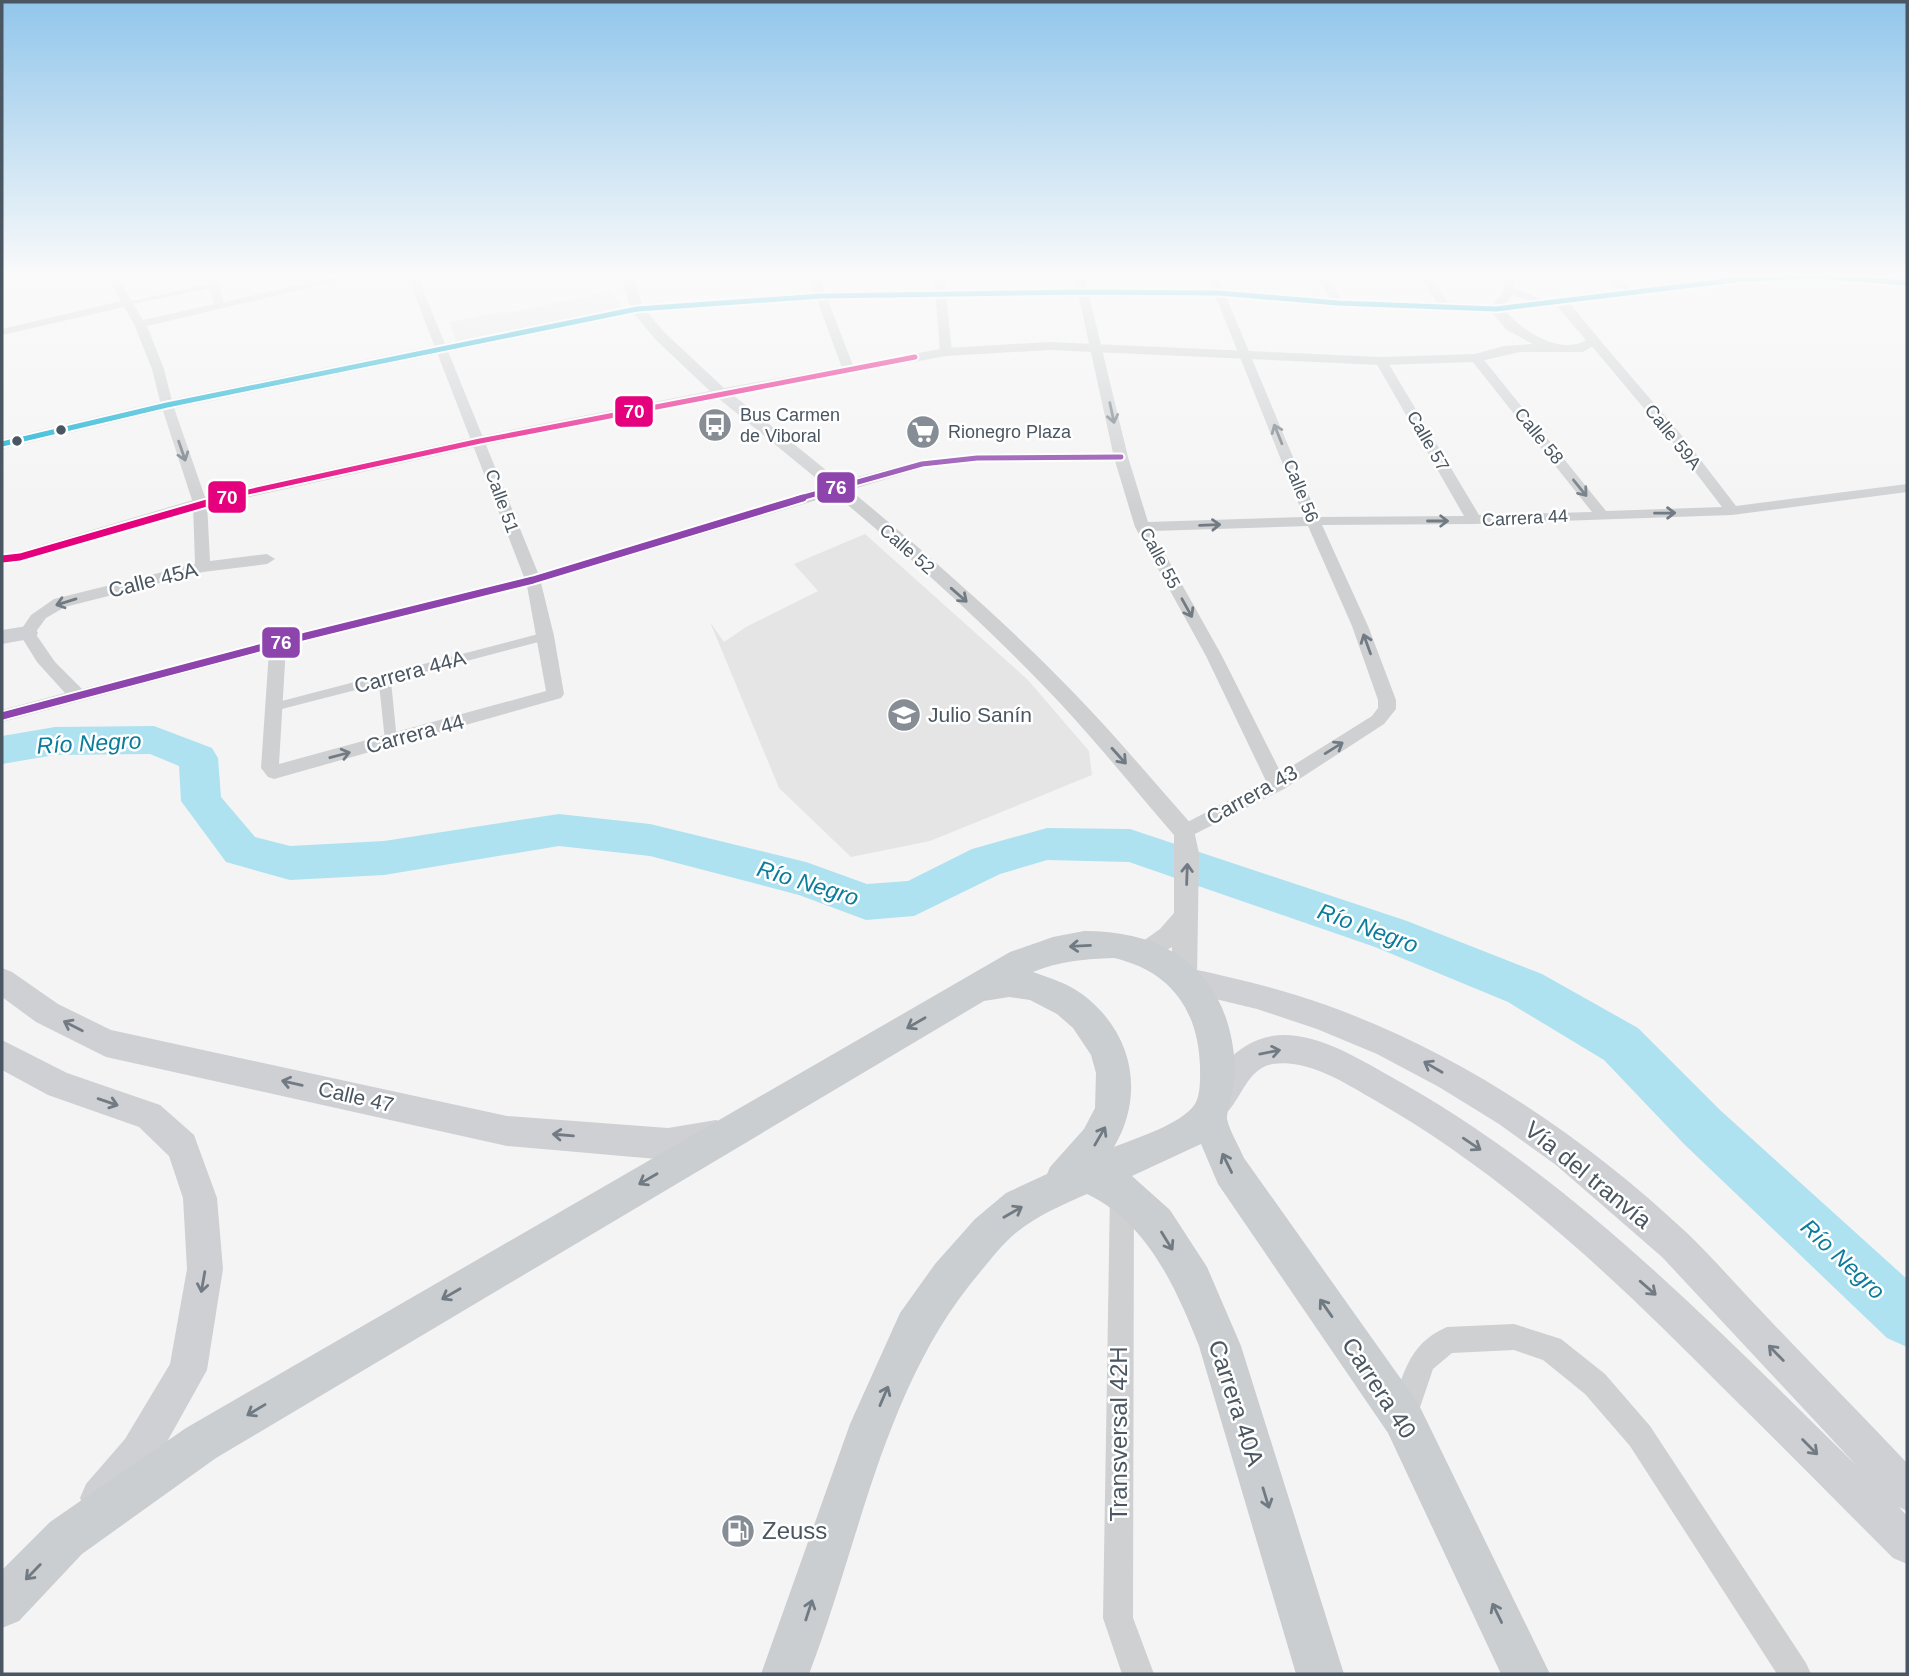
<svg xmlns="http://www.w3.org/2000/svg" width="1909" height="1676" viewBox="0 0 1909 1676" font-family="Helvetica,sans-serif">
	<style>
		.education { fill: #e6e5e6 }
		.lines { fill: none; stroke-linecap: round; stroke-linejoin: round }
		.river { fill: #aee2f0; fill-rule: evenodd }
		.pedestrian { fill: #ced0d2; fill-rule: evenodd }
		.minor { fill: #ced0d2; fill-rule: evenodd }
		.tertiary { fill: #ced0d2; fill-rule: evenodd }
		.secondary { fill: #ced0d4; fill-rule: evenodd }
		.primary { fill: #caced1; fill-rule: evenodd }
		.bus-1-casing { stroke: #fff; stroke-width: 9 }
		.bus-2-far1-casing { stroke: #fff; stroke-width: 9 }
		.bus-2-casing { stroke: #fff; stroke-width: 11 }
		.bus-3-far1-casing { stroke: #fff; stroke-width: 9 }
		.bus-3-casing { stroke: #fff; stroke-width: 11 }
		.bus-1 { stroke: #00a9ce; stroke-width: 5 }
		.bus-2-far1 { stroke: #e5007d; stroke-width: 5 }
		.bus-2 { stroke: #e5007d; stroke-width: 7 }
		.bus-3-far1 { stroke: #8e44ad; stroke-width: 5 }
		.bus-3 { stroke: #8e44ad; stroke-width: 7 }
		.oneway { stroke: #727b83 }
		.oneway2 { stroke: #707a83 }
		.oneway3 { stroke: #727b84 }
		.bus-dot { fill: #4a5661; stroke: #fff; stroke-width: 2.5 }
		.labels { text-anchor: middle; stroke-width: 5; stroke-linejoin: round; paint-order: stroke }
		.far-poi-label { font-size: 18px; fill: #4a5661; stroke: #fff; text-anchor: start }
		.far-street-label { font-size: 18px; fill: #4a5661; stroke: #fff }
		.street-label { font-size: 21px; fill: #4a5661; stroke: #fff }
		.poi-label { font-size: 21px; fill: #4a5661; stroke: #fff; text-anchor: start }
		.water-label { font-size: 23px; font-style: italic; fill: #0c7c9b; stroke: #fff }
		.near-street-label { font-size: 24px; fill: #4a5661; stroke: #fff }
		.near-poi-label { font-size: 24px; fill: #4a5661; stroke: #fff; text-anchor: start }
		.line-badge { stroke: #fff; stroke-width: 2.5 }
		.badge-label { font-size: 19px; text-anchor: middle; font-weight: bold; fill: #fff }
	</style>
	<rect width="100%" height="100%" fill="#f4f4f4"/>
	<g class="education">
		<path d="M612 291 622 307 457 342 449 322 506 311 508 313Z"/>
		<path d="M865 534 1028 680 1089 751 1092 775 930 841 851 857 779 788 710 622 724 642 746 627 818 591 794 564Z"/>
	</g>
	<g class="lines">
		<path class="river" d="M154 726 212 748 218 758 221 797 255 837 290 846 384 841 559 814 650 824 806 862 867 884 908 881 972 849 1047 828 1130 829 1407 921 1542 974 1638 1028 1720 1110 1907 1279V1347L1887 1338 1684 1144 1604 1060 1508 1002 1375 947 1129 862 1047 860 1000 874 914 916 866 920 799 895 650 856 559 846 384 875 290 880 226 862 181 801 179 766 150 754 55 755 2 764V736L55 727Z"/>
		<g class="pedestrian">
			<path d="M214 283H217V287L127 305 123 303Z"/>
			<path d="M546 632 550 633V639L391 681 397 741 391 746 385 741 379 684 274 711 268 707 274 703Z"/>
		</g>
		<g class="minor">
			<path d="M106 275H116L143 320 214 304 206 275H216L224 302 344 275H363L147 326 164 369 173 405 207 503 210 561 267 554 275 559 267 564 203 572 65 607 46 618 35 633 55 662 82 689 524 577 407 275H417L538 573 846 480 922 460 977 454 1113 453 1074 275H1084L1128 457 1148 522 1304 517 1207 275H1217L1318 517 1464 516 1375 361 1381 357 1387 361 1479 515 1592 512 1472 361 1470 358 1476 354 1480 355 1606 511 1722 507 1673 443 1590 344 1588 341 1594 337 1598 338 1683 437 1736 506 1907 484V492L1732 515 1474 524 1322 525 1368 626 1396 700V709L1384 724 1284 789 1185 839 1178 837 1175 832 1178 827 1266 781 1206 656 1135 527 1115 461 977 462 923 468 541 583 554 636 564 694 561 698 274 779 268 777 261 768 269 651 2 722V710L65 693 37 662 19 633 31 615 54 599 195 564 193 503 161 405 152 369 134 324 124 307 2 335V329L121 301ZM1308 526 1352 626 1378 700V708L1372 716 1281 773 1222 656 1152 531ZM527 586 546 691 279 764 286 646Z"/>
			<path d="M808 275H818L854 368 852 371 842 368Z"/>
			<path d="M934 275H944L952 352 946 356 940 352Z"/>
			<path d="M1316 275H1326L1344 303 1342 305H1334Z"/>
			<path d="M1418 275H1428L1453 309 1451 311H1443Z"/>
			<path d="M1504 275H1514L1515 288 1547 302 1541 305 1512 295 1500 311H1492L1490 309 1504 290Z"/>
			<path d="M1606 275H1617L1633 291 1623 293Z"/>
			<path d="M1664 275H1675L1684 286 1675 288Z"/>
			<path d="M1122 1180 1131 1183 1134 1192 1133 1618 1154 1674H1122L1103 1618 1110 1192 1113 1183Z"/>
			<path d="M1514 1324 1561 1339 1605 1374 1650 1426 1806 1663 1811 1674H1777L1630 1446 1585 1394 1543 1360 1514 1350 1452 1353 1433 1369 1413 1428 1403 1432 1393 1428 1389 1418C1402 1380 1406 1344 1447 1327Z"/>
		</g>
		<path class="tertiary" d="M621 275H633L642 305 821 292 1084 288 1219 289 1338 299 1496 305 1743 275H1851L1907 279V287L1815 280 1743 283 1570 304 1601 341 1583 352H1520L1476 362 1381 365 1049 350 946 356 733 395C850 489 968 584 1073 692 1114 734 1153 781 1193 826L1199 853 1197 976 1193 984 1184 987 1175 984 1171 976 1172 947 1148 961 1139 958 1136 951 1139 944 1160 929 1174 913V835C1136 791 1099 745 1059 702 955 591 836 494 718 398L480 446 204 507 26 561 2 564V554L18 552 200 498 480 436 710 391 655 339 634 314 167 410 2 449V439L167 400 630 306ZM1084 296 1219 297 1338 307 1492 313 1507 330 1533 344 1504 346 1475 354 1381 357 1049 342 946 348 724 388 665 333 647 312 821 300ZM1557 306 1586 340C1561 356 1523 331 1506 312Z"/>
		<g class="secondary">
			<path d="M27 626 35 628 38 633 35 638 2 644V630Z"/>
			<path d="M2 968 12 972 58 1004 111 1030 507 1116 668 1128 716 1120 727 1124 732 1135 727 1146 668 1160 507 1146 106 1057 36 1022 2 997Z"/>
			<path d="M1188 968C1235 978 1281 989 1326 1005 1460 1053 1584 1136 1687 1233 1714 1259 1738 1287 1764 1314 1811 1364 1860 1413 1907 1463V1511L1899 1507 1907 1516V1564L1893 1558C1836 1501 1779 1443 1721 1386 1614 1278 1504 1173 1371 1098 1343 1082 1308 1059 1273 1064 1243 1068 1240 1111 1215 1121L1204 1117 1199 1106C1213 1074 1236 1042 1272 1036 1311 1030 1354 1056 1386 1074 1567 1172 1710 1322 1856 1465L1662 1257 1556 1165 1499 1124 1439 1087 1377 1054 1317 1029 1257 1009 1178 990 1173 981 1178 972Z"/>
			<path d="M2 1040 67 1073 160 1105 194 1135 217 1198 223 1269 207 1370 153 1467 114 1512 100 1518 86 1512 80 1498 86 1484 125 1439 170 1364 187 1269 183 1198 169 1156 139 1127 48 1095 2 1070Z"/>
		</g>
		<path class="primary" d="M1084 931C1172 931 1230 975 1235 1067 1236 1081 1226 1114 1227 1119 1230 1132 1239 1146 1244 1158L1418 1403 1550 1674H1501L1388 1433 1218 1184 1201 1144 1132 1176 1170 1210 1207 1267 1241 1346 1344 1674H1296L1199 1346C1176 1288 1147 1222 1087 1194 1062 1205 1038 1215 1017 1232 1003 1243 992 1258 981 1271 884 1384 861 1539 809 1674H761L850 1424 900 1313 935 1264 975 1219 1006 1193 1047 1174 1050 1167 1084 1129 1095 1108 1096 1073 1091 1055 1073 1028 1057 1014 1030 1000 1009 997 984 1001 216 1458 82 1554 19 1621 2 1628V1570L50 1522 186 1428 1010 952 1053 937ZM1114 958C1170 971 1198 1009 1200 1066 1200 1077 1201 1094 1195 1104 1182 1124 1136 1138 1114 1147 1146 1093 1132 1031 1082 994 1067 983 1050 978 1033 972 1060 961 1085 959 1114 958Z"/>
		<g class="bus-1-casing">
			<path id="bus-1" d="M2 444 167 405 637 309 821 296 1084 292 1219 293 1338 303 1496 309 1743 279 1815 276 1907 283"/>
		</g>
		<g class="bus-2-far1-casing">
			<path id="bus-2-far1" d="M216 499 480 441 915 357"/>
		</g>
		<g class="bus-2-casing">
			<path id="bus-2" d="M2 559 20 557 224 498"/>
		</g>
		<g class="bus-3-far1-casing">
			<path id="bus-3-far1" d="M797 499 922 464 977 458 1121 457"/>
		</g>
		<g class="bus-3-casing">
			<path id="bus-3" d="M2 716 278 643 533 580 803 498"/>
		</g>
		<use href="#bus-1" class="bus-1"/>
		<use href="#bus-2-far1" class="bus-2-far1"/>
		<use href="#bus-2" class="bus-2"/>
		<use href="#bus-3-far1" class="bus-3-far1"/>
		<use href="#bus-3" class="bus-3"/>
	</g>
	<defs><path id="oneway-shaft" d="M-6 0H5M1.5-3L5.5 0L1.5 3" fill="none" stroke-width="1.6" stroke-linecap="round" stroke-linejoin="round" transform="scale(1.75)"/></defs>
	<g class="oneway">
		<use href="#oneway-shaft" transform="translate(1112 413) rotate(78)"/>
		<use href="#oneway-shaft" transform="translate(1278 434) rotate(-112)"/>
		<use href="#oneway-shaft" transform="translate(182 451) rotate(71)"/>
		<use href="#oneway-shaft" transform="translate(1580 488) rotate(51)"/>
		<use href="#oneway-shaft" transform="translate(1665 513) rotate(-1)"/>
		<use href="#oneway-shaft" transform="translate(1438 521)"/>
		<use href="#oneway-shaft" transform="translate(1210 525) rotate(-2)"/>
		<use href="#oneway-shaft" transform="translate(959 595) rotate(41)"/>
		<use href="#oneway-shaft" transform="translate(66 602) rotate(163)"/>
		<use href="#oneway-shaft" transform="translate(1187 608) rotate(61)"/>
		<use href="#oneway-shaft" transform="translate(1367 644) rotate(-110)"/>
		<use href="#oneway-shaft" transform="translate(1334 748) rotate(-32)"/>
		<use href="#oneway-shaft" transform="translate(340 755) rotate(-15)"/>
		<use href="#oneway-shaft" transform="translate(1119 756) rotate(48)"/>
		<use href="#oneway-shaft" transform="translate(1187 874) rotate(-88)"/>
	</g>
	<g class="oneway2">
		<use href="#oneway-shaft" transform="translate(1080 946) rotate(177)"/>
		<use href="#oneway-shaft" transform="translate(916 1023) rotate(150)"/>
		<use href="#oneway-shaft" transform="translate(1100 1136) rotate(-60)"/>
		<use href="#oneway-shaft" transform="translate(1227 1163) rotate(-116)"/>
		<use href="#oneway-shaft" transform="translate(648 1179) rotate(150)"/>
		<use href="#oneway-shaft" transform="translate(1013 1212) rotate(-30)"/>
		<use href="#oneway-shaft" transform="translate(1167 1241) rotate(58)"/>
		<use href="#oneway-shaft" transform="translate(451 1294) rotate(150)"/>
		<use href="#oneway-shaft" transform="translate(1326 1308) rotate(-125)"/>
		<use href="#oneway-shaft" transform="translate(884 1396) rotate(-67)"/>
		<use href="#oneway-shaft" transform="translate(256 1410) rotate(149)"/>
		<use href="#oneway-shaft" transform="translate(1266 1498) rotate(73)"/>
		<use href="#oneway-shaft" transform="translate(33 1572) rotate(134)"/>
		<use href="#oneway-shaft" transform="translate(809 1610) rotate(-72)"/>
		<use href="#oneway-shaft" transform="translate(1497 1613) rotate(-116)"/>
	</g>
	<g class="oneway3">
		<use href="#oneway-shaft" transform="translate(73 1026) rotate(-153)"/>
		<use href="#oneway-shaft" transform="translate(1270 1052) rotate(-11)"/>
		<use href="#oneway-shaft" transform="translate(1433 1067) rotate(-150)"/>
		<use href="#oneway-shaft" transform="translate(292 1083) rotate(-167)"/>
		<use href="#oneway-shaft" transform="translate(108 1102) rotate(19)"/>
		<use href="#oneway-shaft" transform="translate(563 1135) rotate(-175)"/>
		<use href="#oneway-shaft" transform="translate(1472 1144) rotate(34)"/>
		<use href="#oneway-shaft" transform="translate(203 1282) rotate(100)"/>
		<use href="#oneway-shaft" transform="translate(1648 1288) rotate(41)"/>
		<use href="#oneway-shaft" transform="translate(1776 1353) rotate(-134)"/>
		<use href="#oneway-shaft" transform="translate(1810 1447) rotate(45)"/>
	</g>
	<linearGradient id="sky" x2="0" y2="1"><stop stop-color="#91c6eb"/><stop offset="0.54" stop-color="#fafafa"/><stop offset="1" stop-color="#fafafa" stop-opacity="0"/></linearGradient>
	<rect width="1909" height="510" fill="url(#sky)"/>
	<defs>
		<g id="bus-disc" transform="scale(1.75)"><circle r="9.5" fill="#868d94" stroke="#fff"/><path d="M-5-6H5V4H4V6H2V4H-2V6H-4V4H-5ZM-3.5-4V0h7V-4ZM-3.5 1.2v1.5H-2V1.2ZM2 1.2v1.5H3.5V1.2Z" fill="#fff"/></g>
		<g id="supermarket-disc" transform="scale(1.75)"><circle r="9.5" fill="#868d94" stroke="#fff"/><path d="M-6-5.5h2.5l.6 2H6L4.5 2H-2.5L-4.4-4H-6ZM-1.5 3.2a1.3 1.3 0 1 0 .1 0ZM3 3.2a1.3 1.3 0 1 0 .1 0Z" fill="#fff"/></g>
		<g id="school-disc" transform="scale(1.75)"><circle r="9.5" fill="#868d94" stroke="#fff"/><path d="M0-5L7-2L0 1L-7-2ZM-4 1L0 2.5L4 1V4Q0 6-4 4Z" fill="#fff"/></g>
		<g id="fuel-disc" transform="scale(1.75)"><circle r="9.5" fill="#868d94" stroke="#fff"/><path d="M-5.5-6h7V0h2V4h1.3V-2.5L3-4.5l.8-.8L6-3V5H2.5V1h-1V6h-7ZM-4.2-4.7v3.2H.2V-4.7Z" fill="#fff"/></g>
	</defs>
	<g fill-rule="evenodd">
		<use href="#bus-disc" x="715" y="425"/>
		<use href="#supermarket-disc" x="923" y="432"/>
		<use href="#school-disc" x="904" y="715"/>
		<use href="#fuel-disc" x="738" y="1531"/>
	</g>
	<g class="bus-dot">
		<circle cx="61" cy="430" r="6"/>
		<circle cx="17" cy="441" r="6"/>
	</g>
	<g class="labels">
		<g class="far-poi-label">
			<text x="740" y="421">Bus Carmen<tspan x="740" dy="21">de Viboral</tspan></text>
			<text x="948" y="438">Rionegro Plaza</text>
		</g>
		<g class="far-street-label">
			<text transform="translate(1539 436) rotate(51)" y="6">Calle 58</text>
			<text transform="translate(1673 437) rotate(51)" y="6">Calle 59A</text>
			<text transform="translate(1428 441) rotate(60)" y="6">Calle 57</text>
			<text transform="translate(1301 491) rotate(68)" y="6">Calle 56</text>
			<text transform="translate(502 501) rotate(70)" y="6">Calle 51</text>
			<text transform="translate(1525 518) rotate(-3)" y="6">Carrera 44</text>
			<text transform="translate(907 549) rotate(41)" y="6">Calle 52</text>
			<text transform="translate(1160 558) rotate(62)" y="6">Calle 55</text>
		</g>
		<g class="street-label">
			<text transform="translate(153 580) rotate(-14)" y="7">Calle 45A</text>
			<text transform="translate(410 672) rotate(-15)" y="7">Carrera 44A</text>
			<text transform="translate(415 734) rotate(-15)" y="7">Carrera 44</text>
			<text transform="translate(1252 795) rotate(-29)" y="7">Carrera 43</text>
			<text transform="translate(356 1097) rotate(13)" y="7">Calle 47</text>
		</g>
		<g class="poi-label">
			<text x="928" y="722">Julio Sanín</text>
		</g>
		<g class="water-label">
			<text transform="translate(89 743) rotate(-3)" y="8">Río Negro</text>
			<text transform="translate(808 883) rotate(17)" y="8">Río Negro</text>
			<text transform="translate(1368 928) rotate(20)" y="8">Río Negro</text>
			<text transform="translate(1843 1259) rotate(43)" y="8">Río Negro</text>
		</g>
		<g class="near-street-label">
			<text transform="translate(1588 1175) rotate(39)" y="8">Vía del tranvía</text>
			<text transform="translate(1379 1388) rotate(57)" y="8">Carrera 40</text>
			<text transform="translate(1236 1403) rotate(72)" y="8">Carrera 40A</text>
			<text transform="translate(1119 1434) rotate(-90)" y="8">Transversal 42H</text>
		</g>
		<g class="near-poi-label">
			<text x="762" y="1539">Zeuss</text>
		</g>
	</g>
	<g class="line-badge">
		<rect x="614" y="395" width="40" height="33" rx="7" fill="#e5007d"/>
		<rect x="816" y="471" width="40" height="33" rx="7" fill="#8e44ad"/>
		<rect x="207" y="480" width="40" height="34" rx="7" fill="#e5007d"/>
		<rect x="261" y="626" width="40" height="33" rx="7" fill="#8e44ad"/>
	</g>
	<g class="badge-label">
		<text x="634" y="418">70</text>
		<text x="836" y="494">76</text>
		<text x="227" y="504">70</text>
		<text x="281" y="649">76</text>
	</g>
	<rect width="1909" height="1676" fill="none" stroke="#4a5661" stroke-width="7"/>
</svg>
